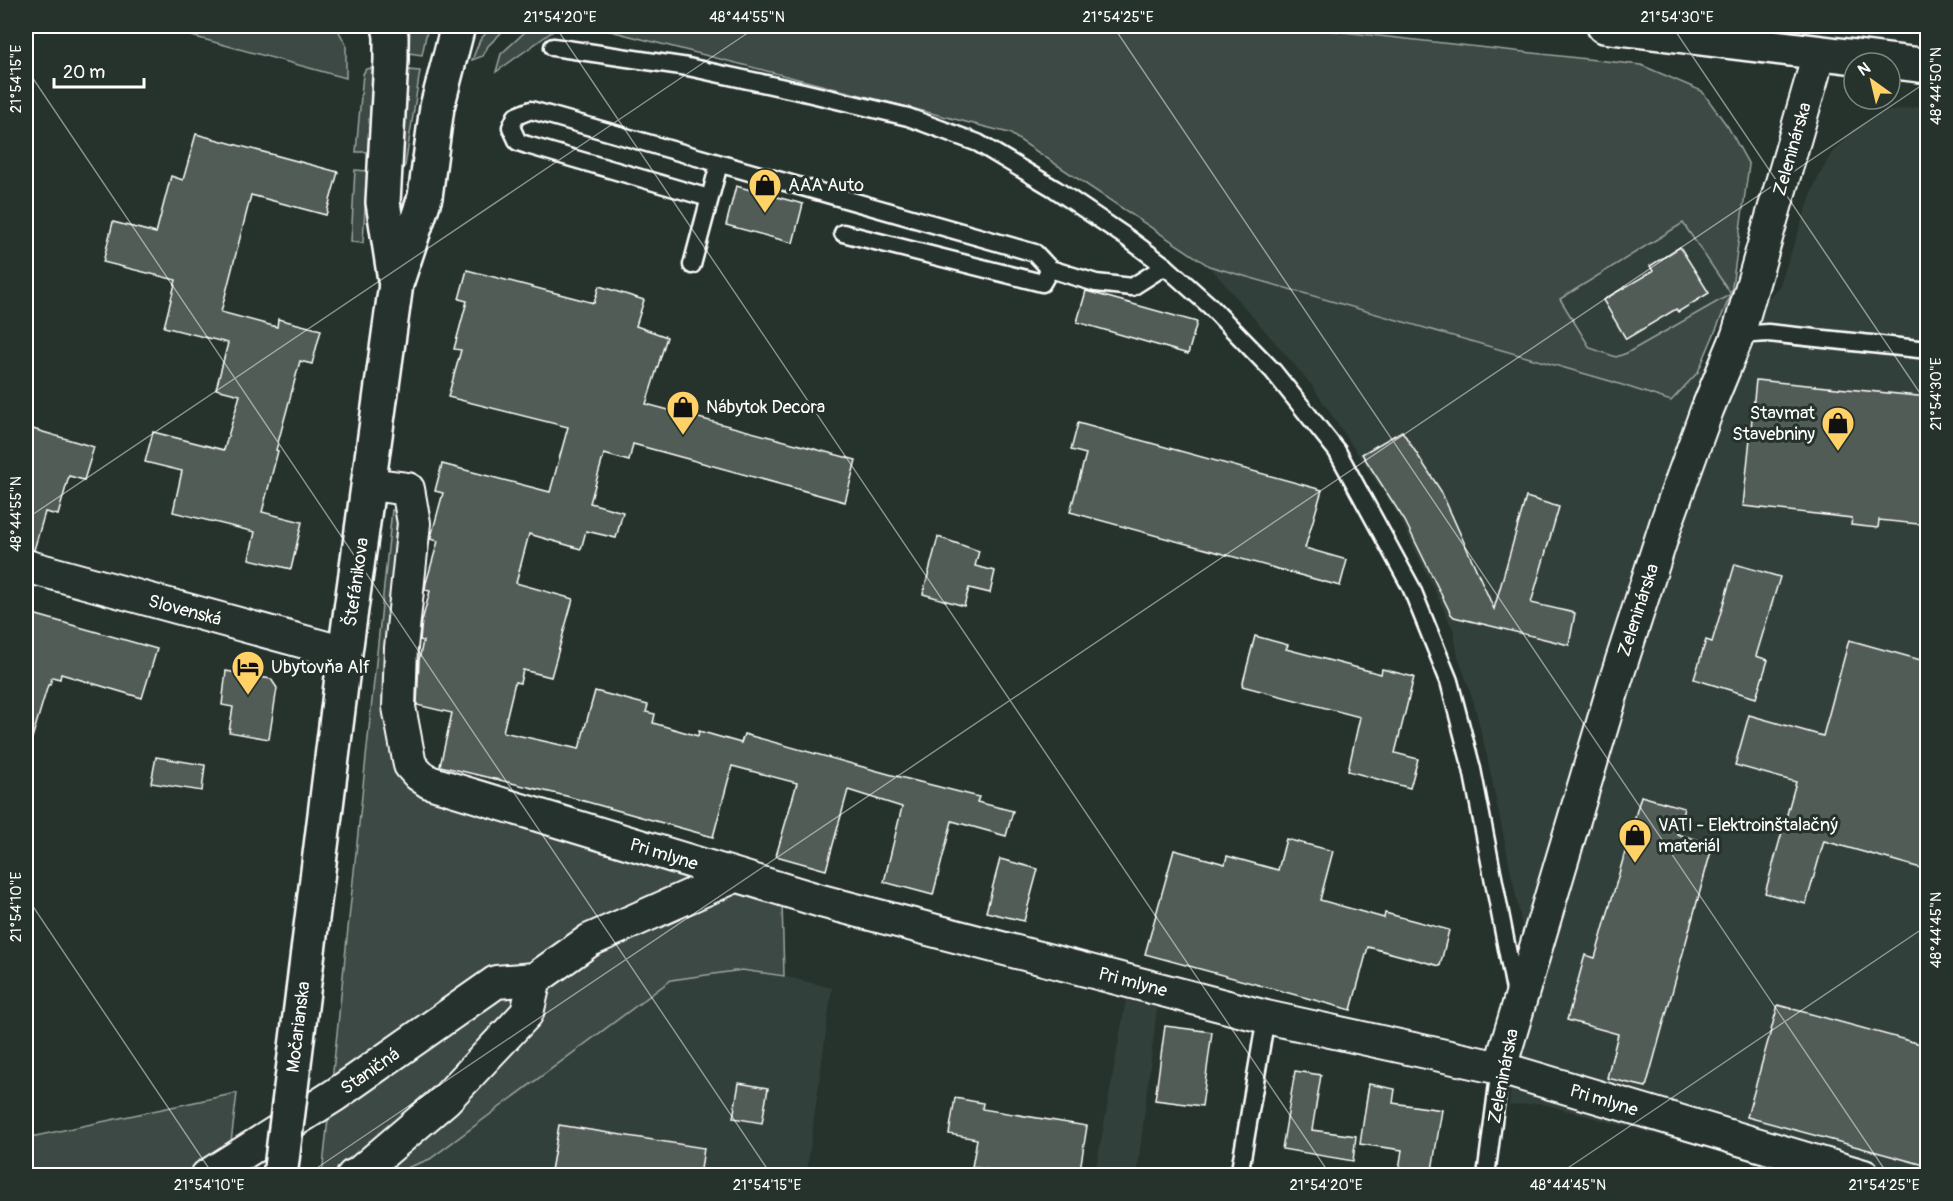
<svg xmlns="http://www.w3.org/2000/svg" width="1953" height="1201" viewBox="0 0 1953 1201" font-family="Pangolin,sans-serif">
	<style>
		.built { fill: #333f3a }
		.green { fill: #3e4944; stroke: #9ea4a2; stroke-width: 1.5; fill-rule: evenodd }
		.building { fill: #515c57; stroke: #fff; stroke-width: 1.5 }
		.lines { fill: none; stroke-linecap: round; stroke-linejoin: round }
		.service-casing { stroke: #fff; stroke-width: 21 }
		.minor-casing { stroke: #fff; stroke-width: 36 }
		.primary-casing { stroke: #fff; stroke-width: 38 }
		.service { stroke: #26332d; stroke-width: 16 }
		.minor { stroke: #26332d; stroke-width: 32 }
		.primary { stroke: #26332d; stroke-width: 33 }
		.primary-bridge-casing { stroke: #fff; stroke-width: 38; stroke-linecap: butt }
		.primary-bridge { stroke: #26332d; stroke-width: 33 }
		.ticks { fill: none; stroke: #fff; stroke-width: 1.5; stroke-opacity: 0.45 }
		.labels { text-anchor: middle; stroke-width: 6; stroke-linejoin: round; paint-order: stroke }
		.street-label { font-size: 18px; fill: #fff; stroke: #26332d }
		.poi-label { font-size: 18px; fill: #fff; stroke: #26332d; text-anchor: start }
		.neatline { fill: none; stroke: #fff; stroke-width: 2 }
		.ticks-label { font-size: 15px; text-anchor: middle; fill: #fff }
	</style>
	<rect width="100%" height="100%" fill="#26332d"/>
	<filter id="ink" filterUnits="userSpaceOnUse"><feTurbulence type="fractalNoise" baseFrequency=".0167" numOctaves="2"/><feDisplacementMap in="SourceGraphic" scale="12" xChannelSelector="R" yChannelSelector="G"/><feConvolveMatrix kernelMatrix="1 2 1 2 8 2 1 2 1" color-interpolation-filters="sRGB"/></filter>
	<g filter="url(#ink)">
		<g class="built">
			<path d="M1924 106 1927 107V1175H1805L1539 1103 1509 1106 1522 925 1488 761 1474 703 1458 656 1453 629 1398 514 1311 384 1209 266 1610 381 1671 401 1779 287 1815 184 1831 154 1854 129 1885 112Z"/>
			<path d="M1683 223 1731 294 1627 353 1616 357 1590 348 1560 299Z"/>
			<path d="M743 970 784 976 832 988 807 1170 839 1175 389 1176 430 1159 671 980Z"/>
			<path d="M1126 1000 1157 1008 1137 1175H1095Z"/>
		</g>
		<g class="green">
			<path d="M155 26H336L346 45V78Z"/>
			<path d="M410 26H428L422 55 409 53Z"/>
			<path d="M492 26H508L488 46 483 56 472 60 480 40Z"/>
			<path d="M538 26H560L496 72 501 54 525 32Z"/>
			<path d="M591 26H1289L1641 65 1702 91 1728 127 1749 165 1731 294 1698 372 1671 401 1610 381 1209 266 1009 133ZM1683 223 1731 294 1627 353 1616 357 1590 348 1560 299Z"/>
			<path d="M373 68 368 152H356L363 74 366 69Z"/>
			<path d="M407 70 420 71 405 166 401 169Z"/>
			<path d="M355 170 367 171 363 243 351 242Z"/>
			<path d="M392 510 399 512 387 707 396 773 423 797 782 903 784 976 742 970 671 980 430 1159 389 1175 322 1176Z"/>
			<path d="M237 1093 227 1175H26V1138Z"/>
		</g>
		<g class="building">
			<path d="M196 134 338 172 326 215 251 195 221 312 277 327 278 319 321 330 312 364 300 361 276 450 278 451 262 512 302 522 291 569 249 559 255 532 173 512 182 471 145 462 153 432 224 450 240 395 216 389 228 343 164 327 176 280 103 262 113 222 156 233 171 176 183 180Z"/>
			<path d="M736 186 803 204 793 243 726 225Z"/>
			<path d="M1680 247 1709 293 1678 312 1676 309 1626 339 1603 300 1653 271 1650 266Z"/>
			<path d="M467 270 594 303 599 286 644 300 636 326 667 337 646 404 856 460 845 502 633 444 629 461 604 454 590 503 623 512 616 538 586 531 581 549 529 534 516 583 573 599 551 677 523 670 520 683 515 682 503 732 579 749 595 691 648 705 646 712 655 714 653 723 698 736 699 731 741 743 744 734 892 775 979 797 977 802 1013 811 1006 836 952 821 933 895 884 882 902 807 848 790 826 870 776 856 797 783 732 766 713 837 566 796 440 766 452 713 417 705 419 660 423 641 420 640 422 621 430 591 425 590 426 583 438 541 430 539 431 537 443 493 435 491 442 464 550 492 568 427 448 397 461 350 454 349 467 301 459 299Z"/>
			<path d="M1086 291 1197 322 1188 354 1077 322Z"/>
			<path d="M1756 380 1928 397V525L1879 520 1878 528 1851 525 1852 518 1743 506Z"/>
			<path d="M1078 423 1322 490 1305 548 1347 560 1340 586 1070 512 1086 454 1071 450Z"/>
			<path d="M26 427 94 447 84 480 69 476 58 515 45 512 34 550 26 549Z"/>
			<path d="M1402 431 1441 491 1494 609 1526 497 1559 507 1531 603 1575 613 1569 645 1454 617 1451 614 1405 521 1362 454Z"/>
			<path d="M938 537 979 551 975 566 995 571 990 593 969 588 964 606 923 594Z"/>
			<path d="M1735 564 1780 577 1756 656 1768 660 1756 698 1694 679 1706 640 1712 642Z"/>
			<path d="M26 612 157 649 142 698 61 674 60 679 52 677 50 685H48L32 738 26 737Z"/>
			<path d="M1255 636 1288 645 1286 649 1381 674 1382 669 1414 677 1395 753 1418 759 1410 788 1348 771 1360 717 1242 686Z"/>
			<path d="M1849 640 1928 662V870L1824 841 1806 904 1765 893 1796 782 1735 765 1749 715 1823 736Z"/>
			<path d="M226 671 271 679 277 688 269 739 229 732 233 707 222 705Z"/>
			<path d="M156 757 205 765 202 791 151 783Z"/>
			<path d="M1641 796 1684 808 1677 834 1713 844 1646 1087 1607 1078 1618 1034 1567 1020 1585 955 1595 958Z"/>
			<path d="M1286 839 1333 851 1320 900 1384 918 1385 913 1449 930 1440 966 1368 947 1351 1010 1145 954 1174 850 1225 864 1227 856 1278 870Z"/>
			<path d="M1000 859 1038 869 1024 921 986 912Z"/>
			<path d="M1778 1005 1928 1046V1166L1747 1117Z"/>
			<path d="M1165 1026 1212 1032 1202 1106 1155 1100Z"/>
			<path d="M1295 1071 1321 1075 1312 1130 1356 1136 1353 1161 1282 1149Z"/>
			<path d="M739 1083 768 1088 762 1123 733 1118Z"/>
			<path d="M1369 1084 1395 1089 1393 1103 1442 1110 1431 1176H1398L1402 1150 1360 1144Z"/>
			<path d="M955 1098 983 1103 982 1109 1087 1126 1079 1176H1026L972 1167 977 1139 949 1134Z"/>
			<path d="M559 1125 704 1148 700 1176H578L551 1171Z"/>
		</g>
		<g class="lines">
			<g class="service-casing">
				<g id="service">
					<path d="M553 47 688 67 803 92 908 117 978 143 1055 189 1126 237 1165 266 1210 306 1273 371 1337 451 1411 587 1449 681 1472 769 1516 995"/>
					<path d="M709 198 527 145 518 142 511 127 516 116 531 110 1035 253 1050 269 1096 283 1132 287 1165 266"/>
					<path d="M843 233 1042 283 1050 269"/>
					<path d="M692 265 719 164"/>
					<path d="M1738 335 1768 333 1928 350"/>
					<path d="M1239 1176 1266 1017"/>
					<path d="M1486 1176 1500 1068"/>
				</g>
			</g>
			<g class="minor-casing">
				<g id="minor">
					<path d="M369 484 408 489 414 523 401 648 399 707 410 765 419 775 429 782 821 901 1266 1017 1500 1068 1864 1176"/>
					<path d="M26 566 345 653"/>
					<path d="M1500 1068 1616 679 1667 521 1707 410 1738 335 1813 75 1818 52"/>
					<path d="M207 1176 335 1095 496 982 535 979 590 940 735 876"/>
					<path d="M353 1176 358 1174 446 1099 527 1013 535 979"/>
				</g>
			</g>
			<g class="primary-casing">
				<g id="primary">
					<path d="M389 26 391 36V60L383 202 395 280"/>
					<path d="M1604 26 1928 66"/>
					<path d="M317 879 345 653 396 284 425 197 437 107 458 26"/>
				</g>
			</g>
			<use href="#service" class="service"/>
			<use href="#minor" class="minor"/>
			<use href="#primary" class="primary"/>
			<g class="primary-bridge-casing">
				<path id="primary-bridge" d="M280 1176 317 879"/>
			</g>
			<use href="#primary-bridge" class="primary-bridge"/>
		</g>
	</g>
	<path class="ticks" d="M555 26 1331 1176M1113 26 1889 1176M1672 26 1928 405M26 68 772 1176M26 519 758 26M26 896 214 1176M305 1176 1928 81M1556 1176 1928 925"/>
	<defs>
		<g id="shop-pin" transform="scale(1.725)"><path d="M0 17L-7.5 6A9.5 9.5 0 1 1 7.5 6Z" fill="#ffd166" stroke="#26332d"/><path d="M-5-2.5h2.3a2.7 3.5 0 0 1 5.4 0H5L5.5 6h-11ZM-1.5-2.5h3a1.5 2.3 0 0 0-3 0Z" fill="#111"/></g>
		<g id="hotel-pin" transform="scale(1.725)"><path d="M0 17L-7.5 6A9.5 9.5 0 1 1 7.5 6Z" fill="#ffd166" stroke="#26332d"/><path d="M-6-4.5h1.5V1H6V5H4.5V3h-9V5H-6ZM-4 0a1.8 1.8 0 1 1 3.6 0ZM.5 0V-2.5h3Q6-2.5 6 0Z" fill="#111"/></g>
	</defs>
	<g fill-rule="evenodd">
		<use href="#shop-pin" x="765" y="185"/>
		<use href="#shop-pin" x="683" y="407"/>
		<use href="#shop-pin" x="1838" y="423"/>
		<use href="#hotel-pin" x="248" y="667"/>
		<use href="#shop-pin" x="1635" y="835"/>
	</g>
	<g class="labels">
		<g class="street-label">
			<text transform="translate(1792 149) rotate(-74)" y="6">Zeleninárska</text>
			<text transform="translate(356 582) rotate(-82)" y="6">Štefánikova</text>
			<text transform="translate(185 610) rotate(15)" y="6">Slovenská</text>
			<text transform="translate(1638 610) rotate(-72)" y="6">Zeleninárska</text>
			<text transform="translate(664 854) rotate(17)" y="6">Pri mlyne</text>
			<text transform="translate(1133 982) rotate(15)" y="6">Pri mlyne</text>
			<text transform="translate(298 1027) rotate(-83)" y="6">Močarianska</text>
			<text transform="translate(370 1071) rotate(-35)" y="6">Staničná</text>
			<text transform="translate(1503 1076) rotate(-79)" y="6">Zeleninárska</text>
			<text transform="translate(1604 1100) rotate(17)" y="6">Pri mlyne</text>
		</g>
		<g class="poi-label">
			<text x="788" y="191">AAA Auto</text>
			<text x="706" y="413">Nábytok Decora</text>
			<text x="1815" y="419" text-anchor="end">Stavmat<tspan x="1815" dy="21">Stavebniny</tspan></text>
			<text x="271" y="673">Ubytovňa Alf</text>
			<text x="1658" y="831">VATI - Elektroinštalačný<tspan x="1658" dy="21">materiál</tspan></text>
		</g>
	</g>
	<rect width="1953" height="1201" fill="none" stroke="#26332d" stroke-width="66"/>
	<g transform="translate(1872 81) rotate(326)"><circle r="28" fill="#26332d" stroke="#7d8581" stroke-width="1.5"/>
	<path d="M0-4.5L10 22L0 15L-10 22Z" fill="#ffd166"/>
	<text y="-9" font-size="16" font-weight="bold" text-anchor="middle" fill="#ffffff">N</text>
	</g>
	<path d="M54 78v9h90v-9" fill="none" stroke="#ffffff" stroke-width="3"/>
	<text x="63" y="78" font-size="18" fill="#ffffff" stroke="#26332d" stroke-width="4.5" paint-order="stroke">20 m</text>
	<rect x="33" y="33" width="1887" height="1135" class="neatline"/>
	<g class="ticks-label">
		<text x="560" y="22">21°54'20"E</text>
		<text x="747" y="22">48°44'55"N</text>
		<text x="1118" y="22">21°54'25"E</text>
		<text x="1677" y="22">21°54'30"E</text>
		<text transform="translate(16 79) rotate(-90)" y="5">21°54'15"E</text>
		<text transform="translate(1936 86) rotate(-90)" y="5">48°44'50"N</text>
		<text transform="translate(1936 394) rotate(-90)" y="5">21°54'30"E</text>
		<text transform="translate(16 514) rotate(-90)" y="5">48°44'55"N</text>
		<text transform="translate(16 907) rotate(-90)" y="5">21°54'10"E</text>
		<text transform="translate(1936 930) rotate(-90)" y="5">48°44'45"N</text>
		<text x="209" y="1190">21°54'10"E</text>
		<text x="767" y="1190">21°54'15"E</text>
		<text x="1326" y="1190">21°54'20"E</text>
		<text x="1568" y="1190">48°44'45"N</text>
		<text x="1884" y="1190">21°54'25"E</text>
	</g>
</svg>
